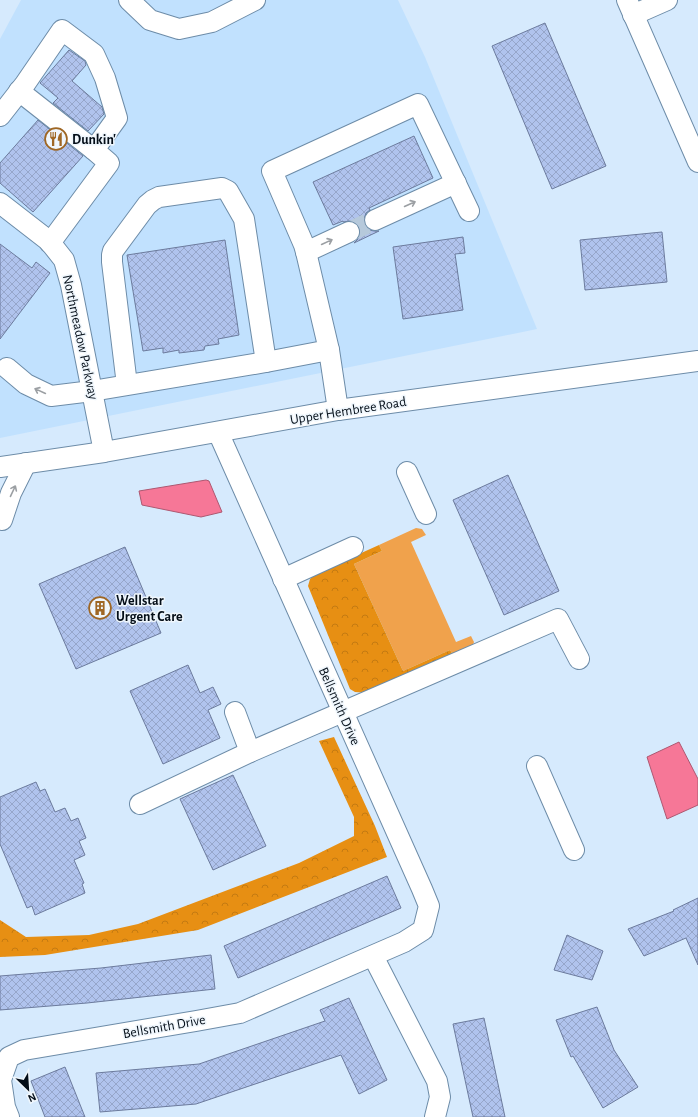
<svg xmlns="http://www.w3.org/2000/svg" width="698" height="1117" viewBox="0 0 698 1117" font-family="'Alegreya Sans',sans-serif">
	<style>
		.built { fill: #c1e1fe }
		.green { fill: #f0a24c }
		.forest { fill: url(#forest-crowns) }
		.water { fill: #f67797; stroke: #ad5871 }
		.building { fill: url(#building-cross-hatch); stroke: #6c7b9d }
		.lines { fill: none; stroke-linecap: round; stroke-linejoin: round }
		.minor-tunnel { stroke: #b6c9db; stroke-width: 20; stroke-dasharray: 20 10; stroke-linecap: butt }
		.minor-casing { stroke: #6d8ca8; stroke-width: 22 }
		.minor { stroke: #fff; stroke-width: 20 }
		.oneway { stroke: #9b9fa3 }
		.labels { text-anchor: middle; stroke-width: 3; stroke-linejoin: round; paint-order: stroke }
		.poi-label { font-size: 14px; font-weight: bold; fill: #040e18; stroke: #eff6fc; text-anchor: start }
		.street-label { font-size: 14px; fill: #040e18; stroke: #eff6fc }
	</style>
	<defs>
		<pattern id="forest-crowns" width="20" height="18" patternUnits="userSpaceOnUse"><rect width="20" height="18" fill="#e78f13"/><path d="M2 6a3 3 0 1 1 6 0M12 15a3 3 0 1 1 6 0" fill="none" stroke="#c47a11"/></pattern>
		<pattern id="building-cross-hatch" width="8" height="8" patternUnits="userSpaceOnUse"><rect width="8" height="8" fill="#b0c3ed"/><path d="M0 0l8 8M0 8l8-8" fill="none" stroke="#96a6ca"/></pattern>
	</defs>
	<rect width="100%" height="100%" fill="#d6eafd"/>
	<path class="built" d="M21 0H398L425 57 537 329 0 438V39Z"/>
	<path class="green" d="M416 528 422 529 426 535 411 542 456 642 471 636 474 642 472 648 453 655 450 650 403 671 354 564 382 551 379 545Z"/>
	<g class="forest">
		<path d="M379 545 382 551 354 564 403 671 450 650 453 655 368 693 355 692 350 689 308 586 310 579 317 573Z"/>
		<path d="M334 737 375 826 387 857 198 930 45 955 0 957V920L26 937 89 935 138 924 299 863 354 836V817L319 741Z"/>
	</g>
	<g class="water">
		<path d="M206 480 209 481 222 512 201 517 142 505 139 491Z"/>
		<path d="M679 742 698 779V805L667 819 647 757Z"/>
	</g>
	<g class="building">
		<path d="M545 23 606 166 552 189 492 46Z"/>
		<path d="M69 50 85 61 86 65 72 81 102 107 104 114 88 131 53 103 58 98 40 83Z"/>
		<path d="M38 120 83 156 33 212 0 183V163Z"/>
		<path d="M414 136 433 178 369 208 370 210 366 213 364 219V224L369 230 374 231H379L354 243 358 239 360 233 359 227 355 222 350 221 343 222V221L333 225 313 182Z"/>
		<path d="M662 232 667 282 585 290 580 240Z"/>
		<path d="M463 237 465 253 455 254 463 310 403 319 393 247Z"/>
		<path d="M225 240 239 335 218 339 219 344 205 346 204 350 179 353V350L163 353V348L143 351 127 255Z"/>
		<path d="M0 244 32 268 36 262 50 273 0 339Z"/>
		<path d="M508 475 559 591 504 615 453 500Z"/>
		<path d="M125 547 161 633 76 669 39 584Z"/>
		<path d="M188 665 200 693 213 687 221 704 208 710 220 738 163 764 130 691Z"/>
		<path d="M233 775 266 846 213 870 180 799Z"/>
		<path d="M36 782 40 791 45 789 55 812 65 808 71 821 78 818 86 838 79 841 85 855 74 860 84 883 82 884 85 893 35 915 32 906 27 908 0 844V797Z"/>
		<path d="M387 876 401 908 238 978 224 946Z"/>
		<path d="M698 898V965L686 938 644 956 628 929 674 911 673 910Z"/>
		<path d="M567 935 603 951 592 980 554 970Z"/>
		<path d="M211 955 215 989 87 1003 0 1010V976L101 968Z"/>
		<path d="M349 998 387 1080 359 1094 341 1055 196 1104 100 1112 96 1073 199 1064 325 1021 320 1010Z"/>
		<path d="M597 1007 614 1050 638 1087 603 1108 573 1056 571 1057 556 1020Z"/>
		<path d="M484 1018 505 1117H473L453 1024Z"/>
		<path d="M65 1067 85 1117H45L31 1081Z"/>
	</g>
	<g class="lines">
		<path class="minor-tunnel" d="M349 232 375 220"/>
		<g class="minor-casing">
			<g id="minor">
				<path d="M129 0 150 20 179 29 212 22 255 0"/>
				<path d="M627 0 698 162"/>
				<path d="M633 15 667 0"/>
				<path d="M19 91 94 150"/>
				<path d="M0 116 25 84 62 30 94 54 105 78 117 118 94 150 109 163 50 243"/>
				<path d="M0 203 49 241 64 260 71 285 104 452"/>
				<path d="M375 220 456 183"/>
				<path d="M306 252 349 232"/>
				<path d="M266 362 329 350"/>
				<path d="M7 368 26 384 51 396 92 391 266 362 244 219 228 191 222 188 159 197 153 200 147 205 113 251 112 255V262L127 385"/>
				<path d="M338 410 329 350 306 252 304 245 272 171 418 104 469 211"/>
				<path d="M0 467 104 452 338 410 698 361"/>
				<path d="M407 472 426 514"/>
				<path d="M0 517 2 520 11 493 26 463"/>
				<path d="M283 579 353 547"/>
				<path d="M235 712 250 752"/>
				<path d="M537 766 574 850"/>
				<path d="M140 804 250 752 558 619 579 659"/>
				<path d="M373 956 437 1081 440 1097 435 1117"/>
				<path d="M9 1117 5 1107 1 1080 9 1057 24 1050 196 1021 240 1013 404 942 423 930 429 906 422 889 218 432"/>
			</g>
		</g>
		<use href="#minor" class="minor"/>
	</g>
	<defs><path id="oneway-shaft" d="M-6 0H5M1.5-3L5.5 0L1.5 3" fill="none" stroke-width="1.6" stroke-linecap="round" stroke-linejoin="round"/></defs>
	<g class="oneway">
		<use href="#oneway-shaft" transform="translate(410 204) rotate(-24)"/>
		<use href="#oneway-shaft" transform="translate(327 242) rotate(-25)"/>
		<use href="#oneway-shaft" transform="translate(40 391) rotate(-155)"/>
		<use href="#oneway-shaft" transform="translate(13 491) rotate(-65)"/>
	</g>
	<defs>
		<g id="restaurant-ring" transform="scale(1.15)"><circle r="9.5" fill="#eff6fc" stroke="#9f6724" stroke-width="1.5"/><path d="M-5-6h1v4h1v-4h1v4h1v-4h1v5L-1.5 .5V6h-2V.5L-5-1ZM5-6V6H3V1.5H1.5Q1.5-4 5-6Z" fill="#9f6724"/></g>
		<g id="building-ring" transform="scale(1.15)"><circle r="9.5" fill="#eff6fc" stroke="#9f6724" stroke-width="1.5"/><path d="M-4-6H4V6H1V3H-1V6H-4ZM-2.5-4.3h1.7v1.8h-1.7ZM.8-4.3h1.7v1.8H.8ZM-2.5-1h1.7V.8h-1.7ZM.8-1h1.7V.8H.8Z" fill="#9f6724"/></g>
	</defs>
	<g fill-rule="evenodd">
		<use href="#restaurant-ring" x="56" y="139"/>
		<use href="#building-ring" x="100" y="608"/>
	</g>
	<g class="labels">
		<g class="poi-label">
			<text x="72" y="144">Dunkin'</text>
			<text x="116" y="605">Wellstar<tspan x="116" dy="16">Urgent Care</tspan></text>
		</g>
		<g class="street-label">
			<text transform="translate(81 337) rotate(78)" y="5">Northmeadow Parkway</text>
			<text transform="translate(348 410) rotate(-9)" y="5">Upper Hembree Road</text>
			<text transform="translate(340 706) rotate(66)" y="5">Bellsmith Drive</text>
			<text transform="translate(164 1026) rotate(-10)" y="5">Bellsmith Drive</text>
		</g>
	</g>
	<g transform="translate(28 1089) rotate(155)" stroke="#eff6fc" stroke-width="3" paint-order="stroke">
	<path d="M0-3L7 15L0 10L-7 15Z" fill="#040e18"/>
	<text y="-6" font-size="11" font-weight="bold" text-anchor="middle" fill="#040e18">N</text>
	</g>
</svg>
